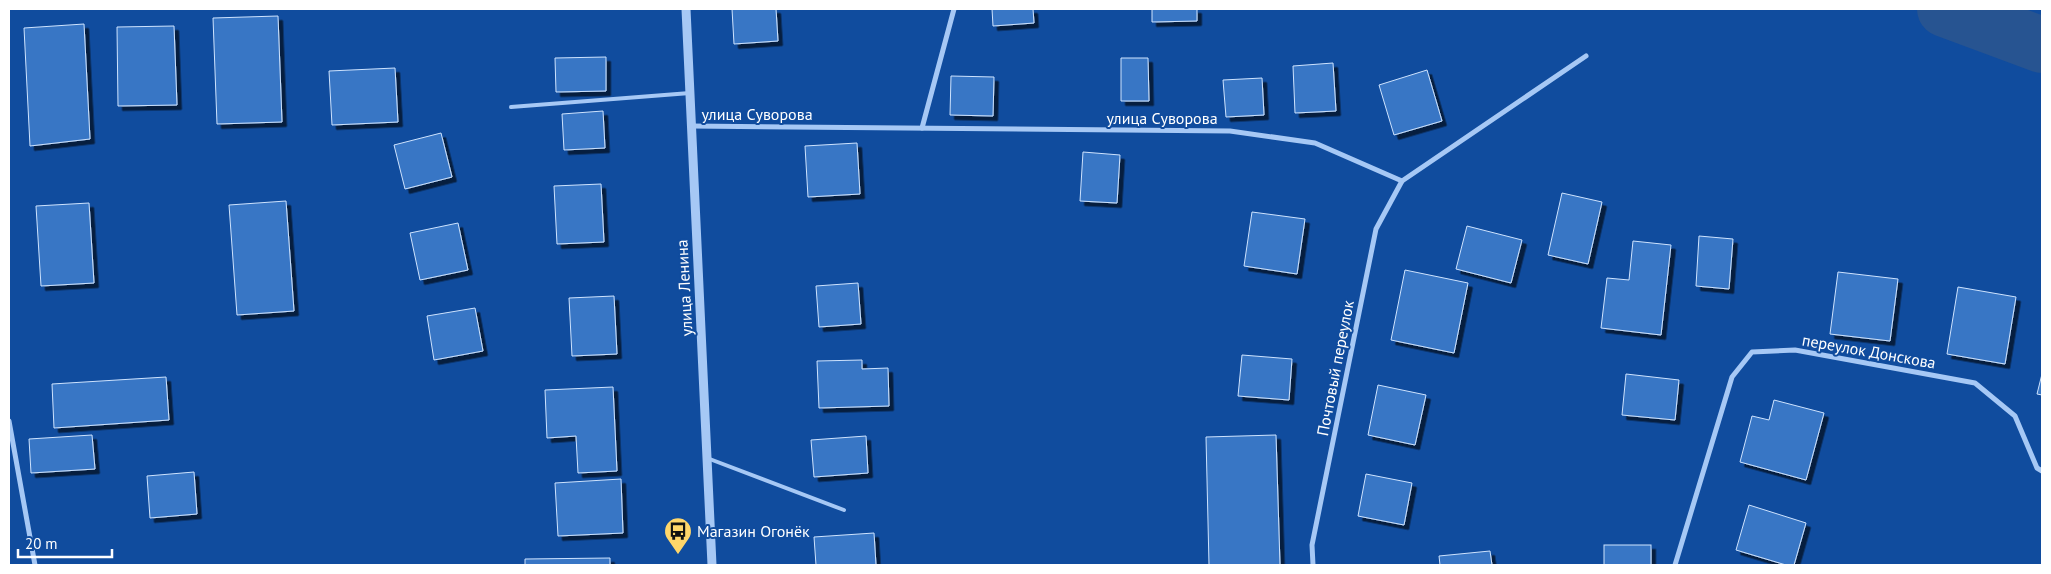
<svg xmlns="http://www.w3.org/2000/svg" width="2051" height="574" viewBox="0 0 2051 574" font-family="'PT Sans',sans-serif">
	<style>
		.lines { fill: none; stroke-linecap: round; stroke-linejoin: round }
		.river { stroke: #275491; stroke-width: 56 }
		.building { fill: #3876c5; stroke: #cee3fe; filter: url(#shadow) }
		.service { stroke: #a6c8f5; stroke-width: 4 }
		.minor { stroke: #a6c8f5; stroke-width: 5 }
		.tertiary { stroke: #a6c8f5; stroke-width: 9 }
		.labels { text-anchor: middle; stroke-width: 4; stroke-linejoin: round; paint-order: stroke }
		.street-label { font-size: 16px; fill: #fff; stroke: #104c9e }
		.poi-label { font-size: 16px; fill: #fff; stroke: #104c9e; text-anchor: start }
	</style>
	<defs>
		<filter id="shadow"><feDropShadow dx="4.5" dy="4.5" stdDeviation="0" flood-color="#0009"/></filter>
	</defs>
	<rect width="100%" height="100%" fill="#104c9e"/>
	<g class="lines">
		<path class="river" d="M1945 9 2042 45"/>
	</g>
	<g class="building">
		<path d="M732 9H776L778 41 734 44Z"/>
		<path d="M992 9H1033L1034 23 993 26Z"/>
		<path d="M1152 9H1197V21L1152 22Z"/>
		<path d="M278 16 282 122 217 124 213 18Z"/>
		<path d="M84 24 90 139 30 146 24 28Z"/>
		<path d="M174 26 177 105 118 106 117 27Z"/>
		<path d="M606 57V91L556 92 555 58Z"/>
		<path d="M1121 58H1148L1149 101H1121Z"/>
		<path d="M1333 63 1336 111 1295 113 1293 66Z"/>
		<path d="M395 68 398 122 332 125 329 71Z"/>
		<path d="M1427 70 1442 121 1394 135 1379 85Z"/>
		<path d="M951 76 994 77 993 116 950 115Z"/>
		<path d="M1262 78 1264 115 1226 117 1223 80Z"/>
		<path d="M603 111 605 148 564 150 562 114Z"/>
		<path d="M441 133 452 177 405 189 394 145Z"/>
		<path d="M857 143 860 194 808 197 805 146Z"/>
		<path d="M1083 152 1120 155 1117 203 1080 201Z"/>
		<path d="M601 184 604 242 557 244 554 186Z"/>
		<path d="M1562 193 1602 202 1588 264 1548 255Z"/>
		<path d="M286 201 294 311 237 315 229 205Z"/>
		<path d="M89 203 94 283 41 286 36 206Z"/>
		<path d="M1252 212 1305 219 1297 274 1244 266Z"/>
		<path d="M458 223 468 270 420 280 410 233Z"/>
		<path d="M1467 226 1522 240 1511 283 1456 269Z"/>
		<path d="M1699 236 1733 239 1729 289 1696 286Z"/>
		<path d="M1633 241 1671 245 1661 335 1601 328 1607 278 1629 280Z"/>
		<path d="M1405 270 1468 283 1454 353 1391 340Z"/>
		<path d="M1838 272 1898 279 1890 341 1830 334Z"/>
		<path d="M858 283 861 324 819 327 816 286Z"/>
		<path d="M1958 287 2016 297 2005 364 1947 354Z"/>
		<path d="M614 296 617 354 572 356 569 298Z"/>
		<path d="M475 308 483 351 434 360 427 316Z"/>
		<path d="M1242 355 1292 359 1289 400 1238 396Z"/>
		<path d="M862 360V369L888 368 889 406 819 408 817 361Z"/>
		<path d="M1626 374 1679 380 1675 420 1622 415Z"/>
		<path d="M2042 374V395L2037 394Z"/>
		<path d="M166 377 169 420 54 428 52 384Z"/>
		<path d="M1378 385 1426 395 1415 445 1368 435Z"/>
		<path d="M613 387 617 471 578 473 576 436 547 438 545 390Z"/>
		<path d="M1774 400 1824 413 1806 480 1740 462 1752 416 1769 420Z"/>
		<path d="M92 435 95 469 31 473 29 439Z"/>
		<path d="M1276 435 1280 565H1209L1206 437Z"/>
		<path d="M866 436 868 473 814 477 811 440Z"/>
		<path d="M194 472 197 514 150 518 147 476Z"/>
		<path d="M1366 474 1412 483 1404 525 1358 516Z"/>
		<path d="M621 479 623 533 558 536 555 483Z"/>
		<path d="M1749 505 1806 523 1794 565H1786L1736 550Z"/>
		<path d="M874 533 876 565H816L814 537Z"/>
		<rect x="1604" y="545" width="47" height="20"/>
		<path d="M1490 551 1492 565H1440L1439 556Z"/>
		<path d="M610 558V565H525V559Z"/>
	</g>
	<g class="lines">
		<g class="service">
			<path d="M511 107 690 93"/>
			<path d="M707 458 844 510"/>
		</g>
		<g class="minor">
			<path d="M691 126 1230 131 1315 143 1402 181"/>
			<path d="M922 128 954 9"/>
			<path d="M9 421 35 565"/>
			<path d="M1313 565 1312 545 1376 229 1402 181 1586 56"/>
			<path d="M1675 565 1732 377 1752 352 1795 350 1975 383 2015 416 2037 468 2042 471"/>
		</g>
		<path class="tertiary" d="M686 9 712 565"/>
	</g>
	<defs>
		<g id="bus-pin" transform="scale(1.4375)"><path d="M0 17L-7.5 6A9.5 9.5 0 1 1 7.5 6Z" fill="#ffd66a" stroke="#104c9e"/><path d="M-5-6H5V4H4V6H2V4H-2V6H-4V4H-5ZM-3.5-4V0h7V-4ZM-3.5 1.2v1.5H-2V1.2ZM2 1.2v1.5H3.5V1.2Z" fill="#111"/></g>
	</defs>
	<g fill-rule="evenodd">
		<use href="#bus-pin" x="678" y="531"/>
	</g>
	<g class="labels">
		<g class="street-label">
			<text x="757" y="120">улица Суворова</text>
			<text x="1162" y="124">улица Суворова</text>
			<text transform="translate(684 288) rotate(-93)" y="6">улица Ленина</text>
			<text transform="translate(1869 351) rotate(10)" y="6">переулок Донскова</text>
			<text transform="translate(1335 368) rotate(-79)" y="6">Почтовый переулок</text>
		</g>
		<g class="poi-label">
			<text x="697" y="537">Магазин Огонёк</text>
		</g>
	</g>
	<rect width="2051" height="574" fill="none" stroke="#ffffff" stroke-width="20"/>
	<path d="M18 549v8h94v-8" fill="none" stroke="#ffffff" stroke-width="2.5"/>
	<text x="25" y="549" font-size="15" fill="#ffffff" stroke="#104c9e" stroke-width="4" paint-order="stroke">20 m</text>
</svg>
